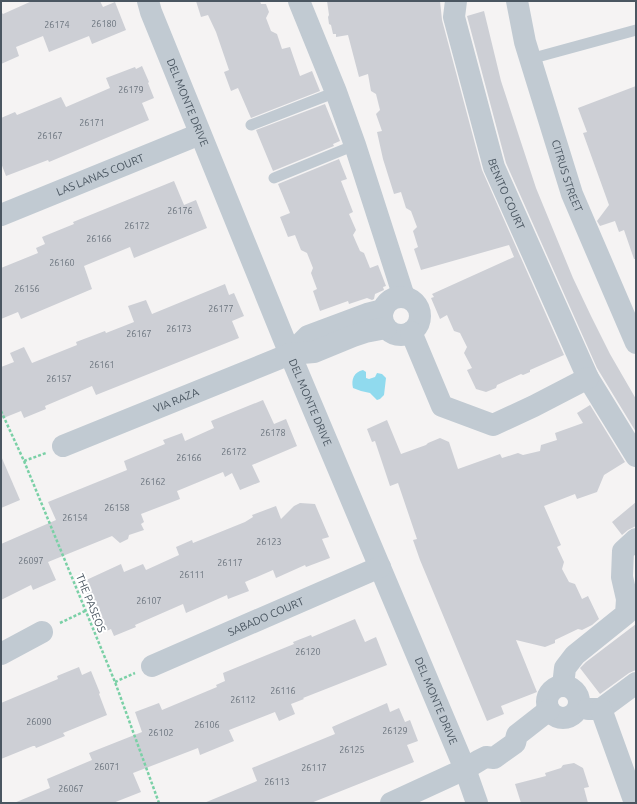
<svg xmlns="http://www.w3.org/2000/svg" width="637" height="804" viewBox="0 0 637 804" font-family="Ubuntu,sans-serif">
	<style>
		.water { fill: #90daee }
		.building { fill: #cdcfd5 }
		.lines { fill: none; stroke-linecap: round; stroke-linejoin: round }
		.path { stroke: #7ad0a6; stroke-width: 2.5; stroke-dasharray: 3 2; stroke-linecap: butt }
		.service { stroke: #c1cad2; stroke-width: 11 }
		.minor { stroke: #c1cad2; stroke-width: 22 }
		.labels { text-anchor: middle; stroke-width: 4; stroke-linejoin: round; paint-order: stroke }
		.number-label { font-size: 9px; fill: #6b747e }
		.street-label { font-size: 11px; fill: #4a5661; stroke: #fff }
	</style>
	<rect width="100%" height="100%" fill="#f5f3f3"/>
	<path class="water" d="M363 370 366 372V378L369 379 375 377 377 373 382 374 386 378 384 395 380 399 377 400 370 393 361 391 353 388C351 379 354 372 363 370Z"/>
	<g class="building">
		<path d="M32 1H100L103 7 115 2 126 30 92 44 89 36 49 52 43 36 16 47 19 56 1 64V12L3 14Z"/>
		<path d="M196 1H260L261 4H266L269 12 266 18 271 31 277 34 282 49 290 47 300 76 312 71 320 91 251 118 238 88 231 91 224 72 229 70 216 32 208 15 201 17Z"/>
		<path d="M327 1H440L442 20 482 170 564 355 530 370V372L523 375 521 374 497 385 496 388 486 392 476 389 467 370 472 368 464 353 467 347 460 333 454 331 447 315 440 319 431 298 434 297 432 294 514 257 509 245 421 270 414 249 418 247 413 231 417 227 411 211 406 208 401 192 394 194 383 159 377 132 382 131 376 114 380 110 376 94 371 91 368 74 359 77 348 35 336 37V34H333L331 25 329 24 328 17 329 15Z"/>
		<path d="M484 11 501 81 536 188 573 278 591 316 610 354 636 399V432L597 368 506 163 467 16Z"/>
		<path d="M142 66 149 82 148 83 154 98 142 103 149 120 49 162 48 160 6 176 1 163V118L15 112 17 115 61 97 66 107 110 88 106 78 135 67 136 69Z"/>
		<path d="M636 86V259H634L624 230 619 232 615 221 600 226 597 221 609 205 583 133 587 132 578 108Z"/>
		<path d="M325 104 340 141 333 144 334 146 273 171 256 130Z"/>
		<path d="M339 159 347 179 341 181 353 212 349 214 356 230 353 235 356 242 360 251 364 253 370 268 378 265 386 286 383 287 384 290 375 294 374 299 372 300 367 298 349 304 348 301 320 311 313 291 317 289 311 273 313 268 307 253 301 250 295 235 288 237 280 217 290 213 278 184Z"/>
		<path d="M174 181 184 205 196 200 207 228 134 258 130 247 84 266 92 289 21 319 18 312 1 319V268L38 253 36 248 45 244 42 237 74 224 73 222Z"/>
		<path d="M225 284 229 295 234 293 244 316 232 321 239 338 96 395 92 386 45 406 46 409 24 418 21 411 1 419V367L14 362 10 353 24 347 32 363 77 345 76 342 105 331 106 333 134 322 128 306 146 300 152 314Z"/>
		<path d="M263 400 274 424 286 419 297 446 252 465 260 482 240 490 232 473 225 477 223 472 177 491 180 499 141 514 144 522 141 524 144 530 129 535 128 539 120 543 112 536 48 562 56 580 33 590 31 585 1 600V544L56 520 48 502 127 470 124 461 165 444 163 440 182 433 185 441 214 428 211 421Z"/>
		<path d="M590 405 625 462 604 475 597 492 577 499 575 494 544 506 561 545 557 547 564 562 562 569 569 582 575 584 582 599 588 596 599 619 592 625 582 630 578 629 555 640V643L545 647 516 640 537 692 501 706 504 714 487 721 420 560 413 540 417 539 398 483 390 486 375 441 372 442 367 429 387 420 401 454 426 445 428 443 440 438 449 442 458 469 500 454 502 458 518 453 523 455 540 451 541 445 557 440 555 433 583 423 577 413Z"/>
		<path d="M1 456 20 500 1 508Z"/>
		<path d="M636 502V526L628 530 622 535 612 522Z"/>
		<path d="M300 503 315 504 329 537 322 539 330 558 306 567 305 565 276 578 273 570 245 582 249 591 228 599 227 595 186 613 183 604 135 625 136 627 114 636 111 629 102 633 82 582 121 564 124 572 143 564 146 570 179 555 176 547 192 540 193 543 245 522 253 517 252 515 276 506 281 519 294 506Z"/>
		<path d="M355 619 365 642 376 637 387 665 303 698 304 699 291 704 295 714 279 721 275 712 229 730 234 741 200 755 198 748 133 773 141 792 113 803H14L50 788 47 779 92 760 89 753 142 732 135 712 159 703 162 710 217 687 216 685 225 681 223 673 294 644 293 642 311 635 312 637Z"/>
		<path d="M636 624V670L629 673 600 694 580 668 586 662Z"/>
		<path d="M79 667 82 675 91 671 100 693 99 694 107 715 63 733 65 736 36 748 35 746H33L1 759V703L58 679 57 676Z"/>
		<path d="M387 703 390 712 399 708 405 722 410 720 418 741 407 745 414 762 311 803H204L257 781 252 768 335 734 332 727Z"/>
		<path d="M574 763 583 768 589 787 584 788 588 803H521L515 784 546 776 545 773 561 768 563 765Z"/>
	</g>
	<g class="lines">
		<g class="path">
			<path d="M1 411 24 461 115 682 159 803"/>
			<path d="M24 461 46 453"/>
			<path d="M60 623 85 611"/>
			<path d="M115 682 135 673"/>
		</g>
		<g class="service">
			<path d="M530 59 636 30"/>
			<path d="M251 125 336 92"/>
			<path d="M274 178 355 145"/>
		</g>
		<g class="minor">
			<path id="s1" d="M148 1 151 12 290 354 465 769 477 803"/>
			<path d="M299 1 336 92 355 145 404 297"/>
			<path id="s2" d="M456 1 454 17 494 167 588 378 636 456"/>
			<path id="s3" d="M517 1 525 42 572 194 636 343"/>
			<path id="s4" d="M1 215 200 134"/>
			<circle cx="401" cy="316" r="19"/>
			<path d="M411 332 442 406 493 425 534 406 588 378"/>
			<path d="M290 354 308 336 367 314 383 310"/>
			<path id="s5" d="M63 446 290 354 314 352 353 336 365 332 386 328"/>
			<path d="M1 654 42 632"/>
			<path id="s6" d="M152 666 380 567"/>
			<path d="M563 686 565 668 575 655 626 614 627 599 622 577 623 551 636 539"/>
			<circle cx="563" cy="702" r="16"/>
			<path d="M588 709H601L636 683"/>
			<path d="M601 709 635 803"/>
			<path d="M391 803 465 769 480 760 486 757 494 758 515 743 517 735 549 710"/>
		</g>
	</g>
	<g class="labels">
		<g class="number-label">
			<text x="104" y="27">26180</text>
			<text x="57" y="28">26174</text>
			<text x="131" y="93">26179</text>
			<text x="92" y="126">26171</text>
			<text x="50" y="139">26167</text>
			<text x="180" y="214">26176</text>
			<text x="137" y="229">26172</text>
			<text x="99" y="242">26166</text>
			<text x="62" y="266">26160</text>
			<text x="27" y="292">26156</text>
			<text x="221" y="312">26177</text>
			<text x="179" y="332">26173</text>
			<text x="139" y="337">26167</text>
			<text x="102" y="368">26161</text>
			<text x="59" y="382">26157</text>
			<text x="273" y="436">26178</text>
			<text x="234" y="455">26172</text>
			<text x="189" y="461">26166</text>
			<text x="153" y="485">26162</text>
			<text x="117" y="511">26158</text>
			<text x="75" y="521">26154</text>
			<text x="269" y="545">26123</text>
			<text x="31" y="564">26097</text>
			<text x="230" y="566">26117</text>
			<text x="192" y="578">26111</text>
			<text x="149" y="604">26107</text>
			<text x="308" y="655">26120</text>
			<text x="283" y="694">26116</text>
			<text x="243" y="703">26112</text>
			<text x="39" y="725">26090</text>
			<text x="207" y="728">26106</text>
			<text x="395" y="734">26129</text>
			<text x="161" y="736">26102</text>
			<text x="352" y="753">26125</text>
			<text x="107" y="770">26071</text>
			<text x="314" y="771">26117</text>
			<text x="277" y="785">26113</text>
			<text x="71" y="792">26067</text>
		</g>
		<g class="street-label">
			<text dy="4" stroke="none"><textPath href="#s1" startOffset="109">DEL MONTE DRIVE</textPath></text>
			<text dy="4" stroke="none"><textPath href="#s4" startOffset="107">LAS LANAS COURT</textPath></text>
			<text dy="4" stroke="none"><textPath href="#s3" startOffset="182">CITRUS STREET</textPath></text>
			<text dy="4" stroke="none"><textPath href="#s2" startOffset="201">BENITO COURT</textPath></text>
			<text dy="4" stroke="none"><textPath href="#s5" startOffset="122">VIA RAZA</textPath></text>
			<text dy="4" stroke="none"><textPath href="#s1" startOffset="433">DEL MONTE DRIVE</textPath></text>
			<text transform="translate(91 603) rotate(68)" y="4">THE PASEOS</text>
			<text dy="4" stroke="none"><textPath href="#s6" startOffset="124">SABADO COURT</textPath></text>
			<text dy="4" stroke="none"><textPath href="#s1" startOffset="757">DEL MONTE DRIVE</textPath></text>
		</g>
	</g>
	<rect width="637" height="804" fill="none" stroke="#4a5661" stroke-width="4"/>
</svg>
